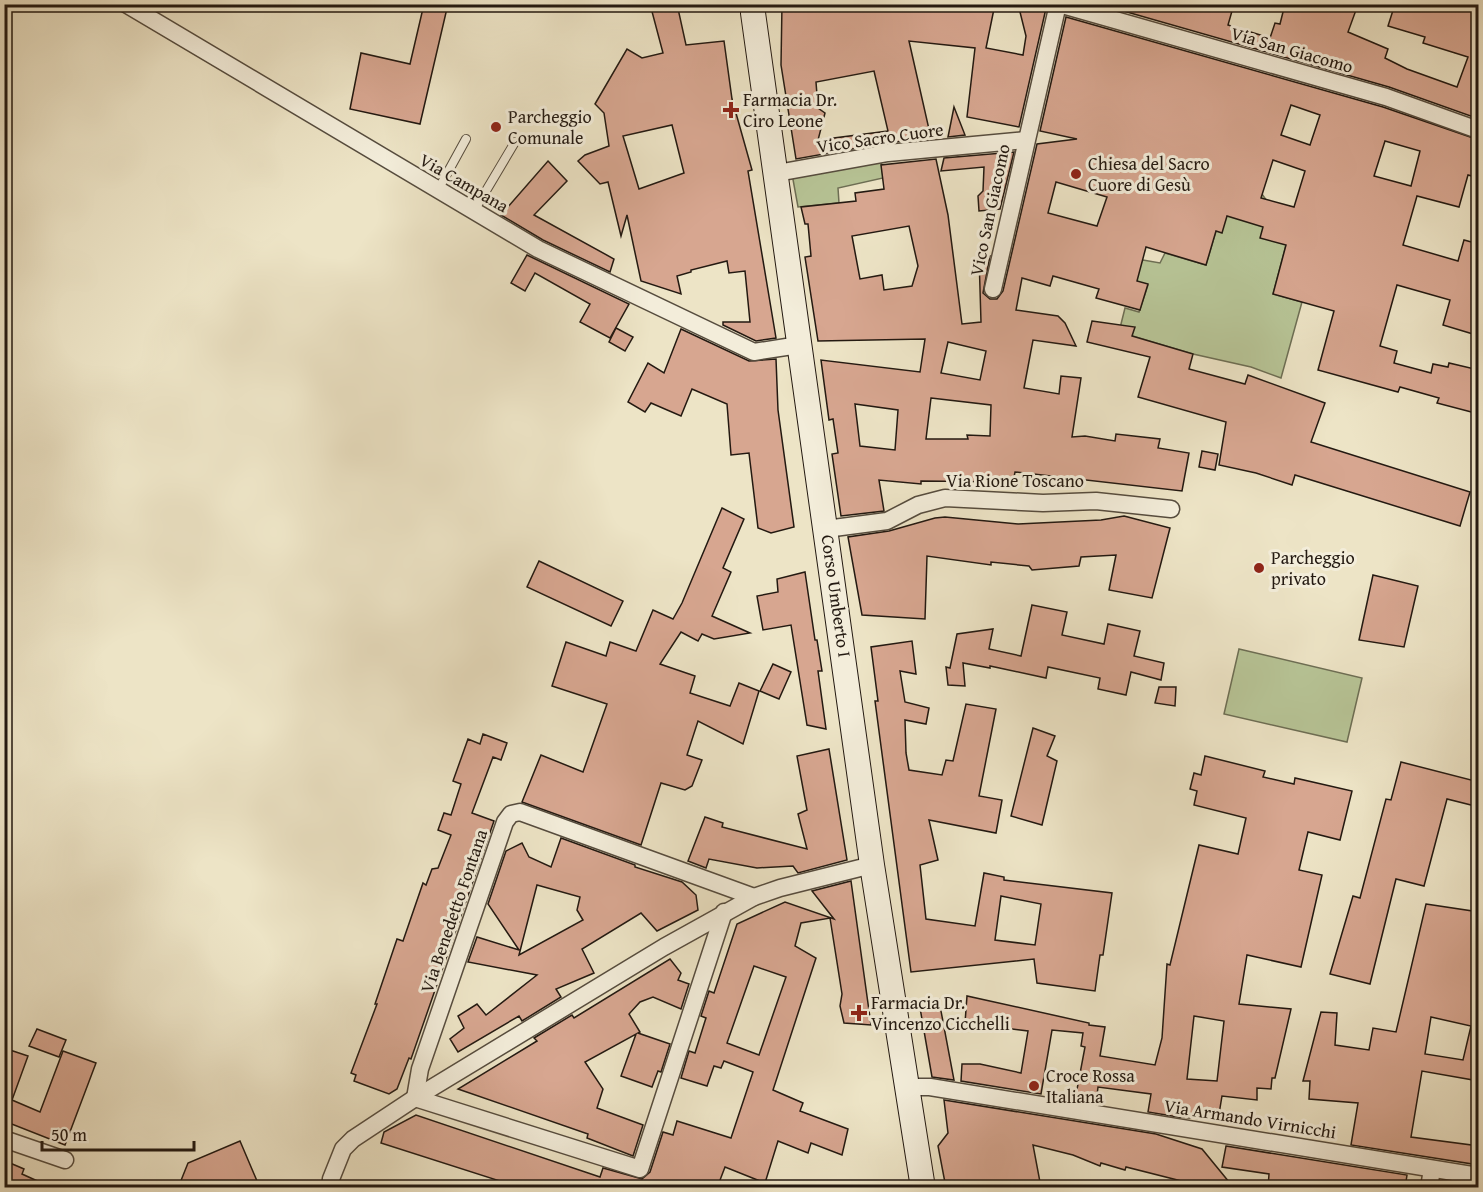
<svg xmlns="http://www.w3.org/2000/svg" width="1483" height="1192" viewBox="0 0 1483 1192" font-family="'Gentium Book Plus',serif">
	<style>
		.green { fill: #b7c496; stroke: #6d6e54; stroke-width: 1.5 }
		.building { fill: #d7a690; stroke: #231911; stroke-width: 1.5; fill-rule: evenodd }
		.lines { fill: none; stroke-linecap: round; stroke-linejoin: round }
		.service-casing { stroke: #564c3e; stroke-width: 10 }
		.minor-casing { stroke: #564c3e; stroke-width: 19 }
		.secondary-casing { stroke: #231911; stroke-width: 26 }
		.service { stroke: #f3edda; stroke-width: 8 }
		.minor { stroke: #f3edda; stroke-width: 16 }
		.secondary { stroke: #f3edda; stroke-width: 24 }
		.poi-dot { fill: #8f2418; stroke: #f3edda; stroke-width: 2 }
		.labels { text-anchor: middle; stroke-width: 6; stroke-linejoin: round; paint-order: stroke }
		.street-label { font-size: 18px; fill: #231911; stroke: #f3edda }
		.poi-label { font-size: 18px; fill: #231911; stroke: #f3edda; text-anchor: start }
	</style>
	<rect width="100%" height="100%" fill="#ede4c6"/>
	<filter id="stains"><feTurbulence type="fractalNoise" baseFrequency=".00333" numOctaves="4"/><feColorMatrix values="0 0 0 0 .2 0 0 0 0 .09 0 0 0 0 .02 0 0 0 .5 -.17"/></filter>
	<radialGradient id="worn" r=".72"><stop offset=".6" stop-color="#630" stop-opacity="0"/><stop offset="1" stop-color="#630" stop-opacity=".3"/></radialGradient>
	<g class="green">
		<path d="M881 159 883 178 838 188 839 203 798 207 792 174Z"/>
		<path d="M1262 194 1269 204 1286 245 1273 294 1302 302 1281 378 1251 367 1193 354 1119 332 1125 308 1139 312 1148 285 1104 271 1143 260 1160 263 1165 253 1206 265 1216 231 1227 216Z"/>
		<path d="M1239 649 1362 678 1347 742 1224 714Z"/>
	</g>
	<g class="building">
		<path d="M424 4H448L420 124 350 109 361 53 410 64Z"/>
		<path d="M650 4H677L686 45 724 41 732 99 752 170 748 171 776 338 756 341 723 325V322H750L745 271 729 273 727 261 691 270V272L677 276 681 294 641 281 627 215 621 236 608 182 600 184 578 161 585 155 609 146 604 113 595 104 627 49 642 58 663 53ZM672 125 684 173 639 189 623 136Z"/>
		<path d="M782 4H995L986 48 1023 55 1026 36 1018 4H1047L1019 127 967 117 975 48 909 41 931 138 886 143 796 159 781 65ZM874 71 888 131 818 140 825 113 818 108 816 82Z"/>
		<path d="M1099 4H1234L1228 25 1270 38 1275 23 1280 24 1285 4H1339L1356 10 1348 32 1388 49 1385 58 1407 69 1457 87 1468 57 1423 43 1425 37 1388 26 1395 4H1463L1479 9V119L1389 87Z"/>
		<path d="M1066 17 1383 107 1479 140V178L1468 175 1459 207 1417 196 1403 245 1458 261 1464 240 1479 244V315L1473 334 1443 325 1450 300 1397 285 1380 346 1397 351 1394 363 1431 373 1433 364 1448 367 1449 363 1479 370V414L1437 403 1439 398 1400 387 1398 392 1318 370 1334 311 1273 294 1286 245 1260 238 1263 227 1227 216 1222 233 1216 231 1206 265 1146 247 1137 281 1148 284 1140 310 1096 298 1099 289 1053 276 1050 286 1022 278 1016 310 1058 316 1065 323 1076 346 1033 340 1024 388 1059 394 1061 376 1081 378 1072 437 1085 436 1115 441 1116 434 1160 439 1158 448 1189 453 1182 491 1015 472 1013 482 921 481V484L879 480 884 511 841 516 832 454 838 453 833 419 829 420 821 360 920 372 925 339 818 341 805 257 811 256 808 224H805L801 207 856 201 855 193 884 189 881 165 936 159 948 215 962 324 981 322 979 256H990L983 293 990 299H997L1003 291 1037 144 1077 139 1040 131ZM1291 105 1320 115 1310 145 1281 135ZM1385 141 1420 151 1411 186 1374 176ZM1273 160 1305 171 1294 207 1261 198ZM1056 182 1107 197 1097 226 1048 213ZM909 226 918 266 912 286 884 290 882 275 860 279 852 236ZM948 342 986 351 980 380 941 373ZM931 398 991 405 990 436 967 435 968 439H926ZM855 404 898 410 895 450 860 446Z"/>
		<path d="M954 107 965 135 948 137Z"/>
		<path d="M1014 152 1000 209 979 211 978 196 983 191 984 167 941 171 944 158Z"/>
		<path d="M548 161 567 181 534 215 614 259 610 272 543 240 501 215Z"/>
		<path d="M527 255 629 304 610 338 580 322 590 304 535 273 525 291 511 283Z"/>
		<path d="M1092 321 1135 327 1132 336 1193 354 1189 369 1245 384 1248 375 1325 403 1311 442 1470 492 1460 526 1295 475 1292 485 1256 473 1219 465 1226 422 1138 397 1150 357 1087 342Z"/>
		<path d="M616 328 633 337 625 351 609 342Z"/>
		<path d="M681 329 749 361 776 359 778 410 794 527 771 533 758 528 749 453 731 455 727 404 692 389 681 416 651 403 645 412 628 402 648 363 664 373Z"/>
		<path d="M1202 451 1218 454 1215 470 1199 467Z"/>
		<path d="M722 508 744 519 723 568 731 572 712 616 750 633 714 639 702 634 698 641 681 632 660 664 695 676 690 693 730 706 739 683 759 691 743 744 698 721 687 755 702 760 692 786 685 790 661 783 641 845 522 802 541 755 583 772 607 704 552 686 566 642 606 656 610 642 636 651 653 610 673 619 682 603Z"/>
		<path d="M1124 516 1170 528 1152 598 1109 590 1116 555 1081 557 1079 566 1032 570 1029 566 991 562V565L927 556 925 619 862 615 848 537 889 531 935 518 945 517 1018 524 1101 520Z"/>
		<path d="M539 561 623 601 611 626 527 587Z"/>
		<path d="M805 572 815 640H817L822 671H818L826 729 807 725 791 625 763 630 757 596 778 592 777 579Z"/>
		<path d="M1373 575 1418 586 1404 647 1359 640Z"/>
		<path d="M1032 605 1067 612 1062 635 1104 644 1108 624 1140 631 1134 656 1164 663 1161 680 1131 672 1126 695 1098 689 1100 678 1048 667 1046 678 990 666V668L963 663 965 686 948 685 946 667 950 668 957 634 993 629 989 649 1021 656Z"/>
		<path d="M912 641 916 674 900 671 905 702 929 708 926 724 905 720 906 753 909 770 942 775 946 760 953 761 966 704 996 709 979 796 1002 800 996 833 929 820 938 860 920 865 926 919 975 926 984 873 1004 877V880L1112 893 1103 955H1100L1095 991 1037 983 1034 959 911 972 875 701H878L871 647ZM1001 896 1041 904 1035 945 995 940Z"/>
		<path d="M773 664 791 672 779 699 760 691Z"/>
		<path d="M1159 687H1176L1175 706 1155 703Z"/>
		<path d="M1033 728 1055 736 1047 756 1057 761 1042 825 1011 816Z"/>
		<path d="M483 734 507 743 501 760 493 757 472 813 494 821 411 1059 409 1058 397 1089 389 1094 354 1081 356 1075 351 1073 377 1004H375L397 939 403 941 423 883 426 885 432 869 438 868 451 835 438 830 444 813 451 815 461 784 453 781 468 739 480 744Z"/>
		<path d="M829 749 847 860 798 873 793 866 757 868 709 859 706 868 688 861 705 817 723 823 722 827 807 849 798 814 807 810 797 756Z"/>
		<path d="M1205 756 1265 771 1263 777 1294 784 1295 778 1352 791 1340 840 1308 832 1299 870 1322 875 1301 967 1247 955 1239 1004 1291 1009 1275 1078H1272L1271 1089 1257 1088V1100L1222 1096 1218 1120 1178 1117 1148 1112 1151 1094 1098 1087 1096 1103 1075 1100 1085 1047 1081 1046 1083 1033 1052 1030 1041 1094 961 1081 962 1064H980L1021 1073 1028 1031 965 1023 967 996 1089 1023V1025L1105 1027 1100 1056 1155 1065 1162 1038 1167 964 1170 965 1199 845 1238 854 1246 818 1194 805 1197 791 1190 789 1194 773 1201 775ZM1194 1016 1224 1021 1217 1081 1187 1079Z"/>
		<path d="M1401 762 1479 782V807L1447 799 1424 886 1396 879 1370 984 1330 974 1353 896 1360 898 1386 799 1391 800Z"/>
		<path d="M561 838 635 865V867L682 882 696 895 698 910 657 931 641 913 582 949 594 973 556 989 561 997 522 1021 519 1016 458 1052 450 1039 464 1028 458 1016 477 1004 486 1015 537 975 468 962 477 937 519 950 488 904 506 851 522 843 529 857 551 867ZM537 885 580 897 577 910 583 920 519 955Z"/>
		<path d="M851 881 871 1025 844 1023 840 1006 842 994 830 918 801 923 795 946 816 958 773 1090 803 1103 800 1111 848 1129 842 1155 811 1143 808 1153 778 1141 765 1183 725 1167 717 1188H648L628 1181 626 1188H522L381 1143 384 1132 416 1115 600 1177 603 1168 642 1179 650 1172 663 1132 673 1135 677 1121 731 1138 753 1072 724 1061 721 1068 714 1066 707 1086 681 1078 689 1051 695 1053 705 1021 706 1018 701 1016 709 991 714 993 737 924 785 902 834 919 812 891ZM754 966 786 977 759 1055 727 1043Z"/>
		<path d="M1426 904 1479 912V1081L1422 1071 1411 1137 1479 1146V1165L1351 1145 1358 1103 1309 1099 1310 1081H1303L1321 1012 1337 1013 1335 1045 1369 1050 1373 1028 1396 1032ZM1431 1017 1471 1026 1463 1060 1425 1054Z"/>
		<path d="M670 959 681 973 678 980 689 984 681 1009 653 997 640 1002 629 1014 640 1032 638 1033 670 1044 661 1072 658 1071 652 1087 621 1076 636 1034 585 1062 603 1089 597 1108 643 1125 633 1156 587 1138 588 1134 458 1089 537 1041 534 1038 572 1015 574 1018Z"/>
		<path d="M939 999 941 1011 954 1080 932 1077 919 1002Z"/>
		<path d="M37 1029 66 1040 59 1057 29 1046Z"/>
		<path d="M4 1048 28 1056 12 1100 40 1112 63 1051 96 1063 65 1145 4 1121Z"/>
		<path d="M944 1100 1156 1134 1202 1149 1234 1188H1209L1126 1167 1125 1170 1101 1163 1100 1166 1073 1155 1033 1145 1040 1182 1031 1186 1017 1188H946L938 1146 948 1133Z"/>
		<path d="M240 1141 260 1188H178L188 1163Z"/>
		<path d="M1226 1146 1407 1175 1405 1188H1268L1269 1174 1222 1167Z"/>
		<path d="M10 1163 24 1169 22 1174 53 1188H4V1177Z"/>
	</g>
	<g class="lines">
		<g class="service-casing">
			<g id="service">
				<path d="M438 190 466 139"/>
				<path d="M474 211 515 142"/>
			</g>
		</g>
		<g class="minor-casing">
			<g id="minor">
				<path d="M126 4 538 249 754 352 799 345"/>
				<path d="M1059 4 1386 97 1478 130"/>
				<path d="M777 173 888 153 1026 140"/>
				<path d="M993 289 1058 4"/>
				<path d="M826 529 887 521 918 505 945 498 1043 503 1096 501 1171 509"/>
				<path d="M908 1087H930L1478 1176"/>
				<path d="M415 1098 420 1069 505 822 511 814 520 812 754 897"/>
				<path d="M415 1098 640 1169 724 912"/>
				<path d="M4 1139 65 1160"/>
				<path d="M330 1188 331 1179 343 1149 353 1139 415 1098 664 947 754 897 780 888 872 865"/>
				<path d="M1429 1188 1432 1169"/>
			</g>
		</g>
		<g class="secondary-casing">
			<path id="secondary" d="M753 4V13L872 865 923 1188"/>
		</g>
		<use href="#service" class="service"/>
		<use href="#minor" class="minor"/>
		<use href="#secondary" class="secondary"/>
	</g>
	<g class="poi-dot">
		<path d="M728 101h6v6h6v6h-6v6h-6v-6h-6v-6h6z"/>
		<circle cx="496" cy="127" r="6"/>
		<circle cx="1076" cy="174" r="6"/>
		<circle cx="1259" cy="568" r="6"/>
		<path d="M856 1004h6v6h6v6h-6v6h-6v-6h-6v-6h6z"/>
		<circle cx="1034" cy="1086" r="6"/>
	</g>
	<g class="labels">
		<g class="street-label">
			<text transform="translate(1292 50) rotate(16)" y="6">Via San Giacomo</text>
			<text transform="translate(880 138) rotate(-8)" y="6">Vico Sacro Cuore</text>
			<text transform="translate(464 183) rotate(30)" y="6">Via Campana</text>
			<text transform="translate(990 210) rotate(-78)" y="6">Vico San Giacomo</text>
			<text x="1015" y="487">Via Rione Toscano</text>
			<text transform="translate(836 596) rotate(82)" y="6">Corso Umberto I</text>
			<text transform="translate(454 911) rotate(-71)" y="6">Via Benedetto Fontana</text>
			<text transform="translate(1250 1119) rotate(9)" y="6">Via Armando Virnicchi</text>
		</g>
		<g class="poi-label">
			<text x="743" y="106">Farmacia Dr.<tspan x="743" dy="21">Ciro Leone</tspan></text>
			<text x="508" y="123">Parcheggio<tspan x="508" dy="21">Comunale</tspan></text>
			<text x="1088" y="170">Chiesa del Sacro<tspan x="1088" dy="21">Cuore di Gesù</tspan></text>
			<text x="1271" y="564">Parcheggio<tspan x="1271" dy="21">privato</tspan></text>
			<text x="871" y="1009">Farmacia Dr.<tspan x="871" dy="21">Vincenzo Cicchelli</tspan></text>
			<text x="1046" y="1082">Croce Rossa<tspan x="1046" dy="21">Italiana</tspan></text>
		</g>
	</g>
	<rect width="1483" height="1192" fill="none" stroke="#ede4c6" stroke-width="24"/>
	<rect x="6" y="6" width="1471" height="1180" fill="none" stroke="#231911" stroke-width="3"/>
	<rect x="12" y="12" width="1459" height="1168" fill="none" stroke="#231911" stroke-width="1.5"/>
	<path d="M42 1141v9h152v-9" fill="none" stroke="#231911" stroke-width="3"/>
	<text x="51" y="1141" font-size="18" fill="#231911" stroke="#f3edda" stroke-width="4.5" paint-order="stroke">50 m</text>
	<rect width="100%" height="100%" filter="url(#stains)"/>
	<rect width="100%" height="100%" fill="url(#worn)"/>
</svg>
